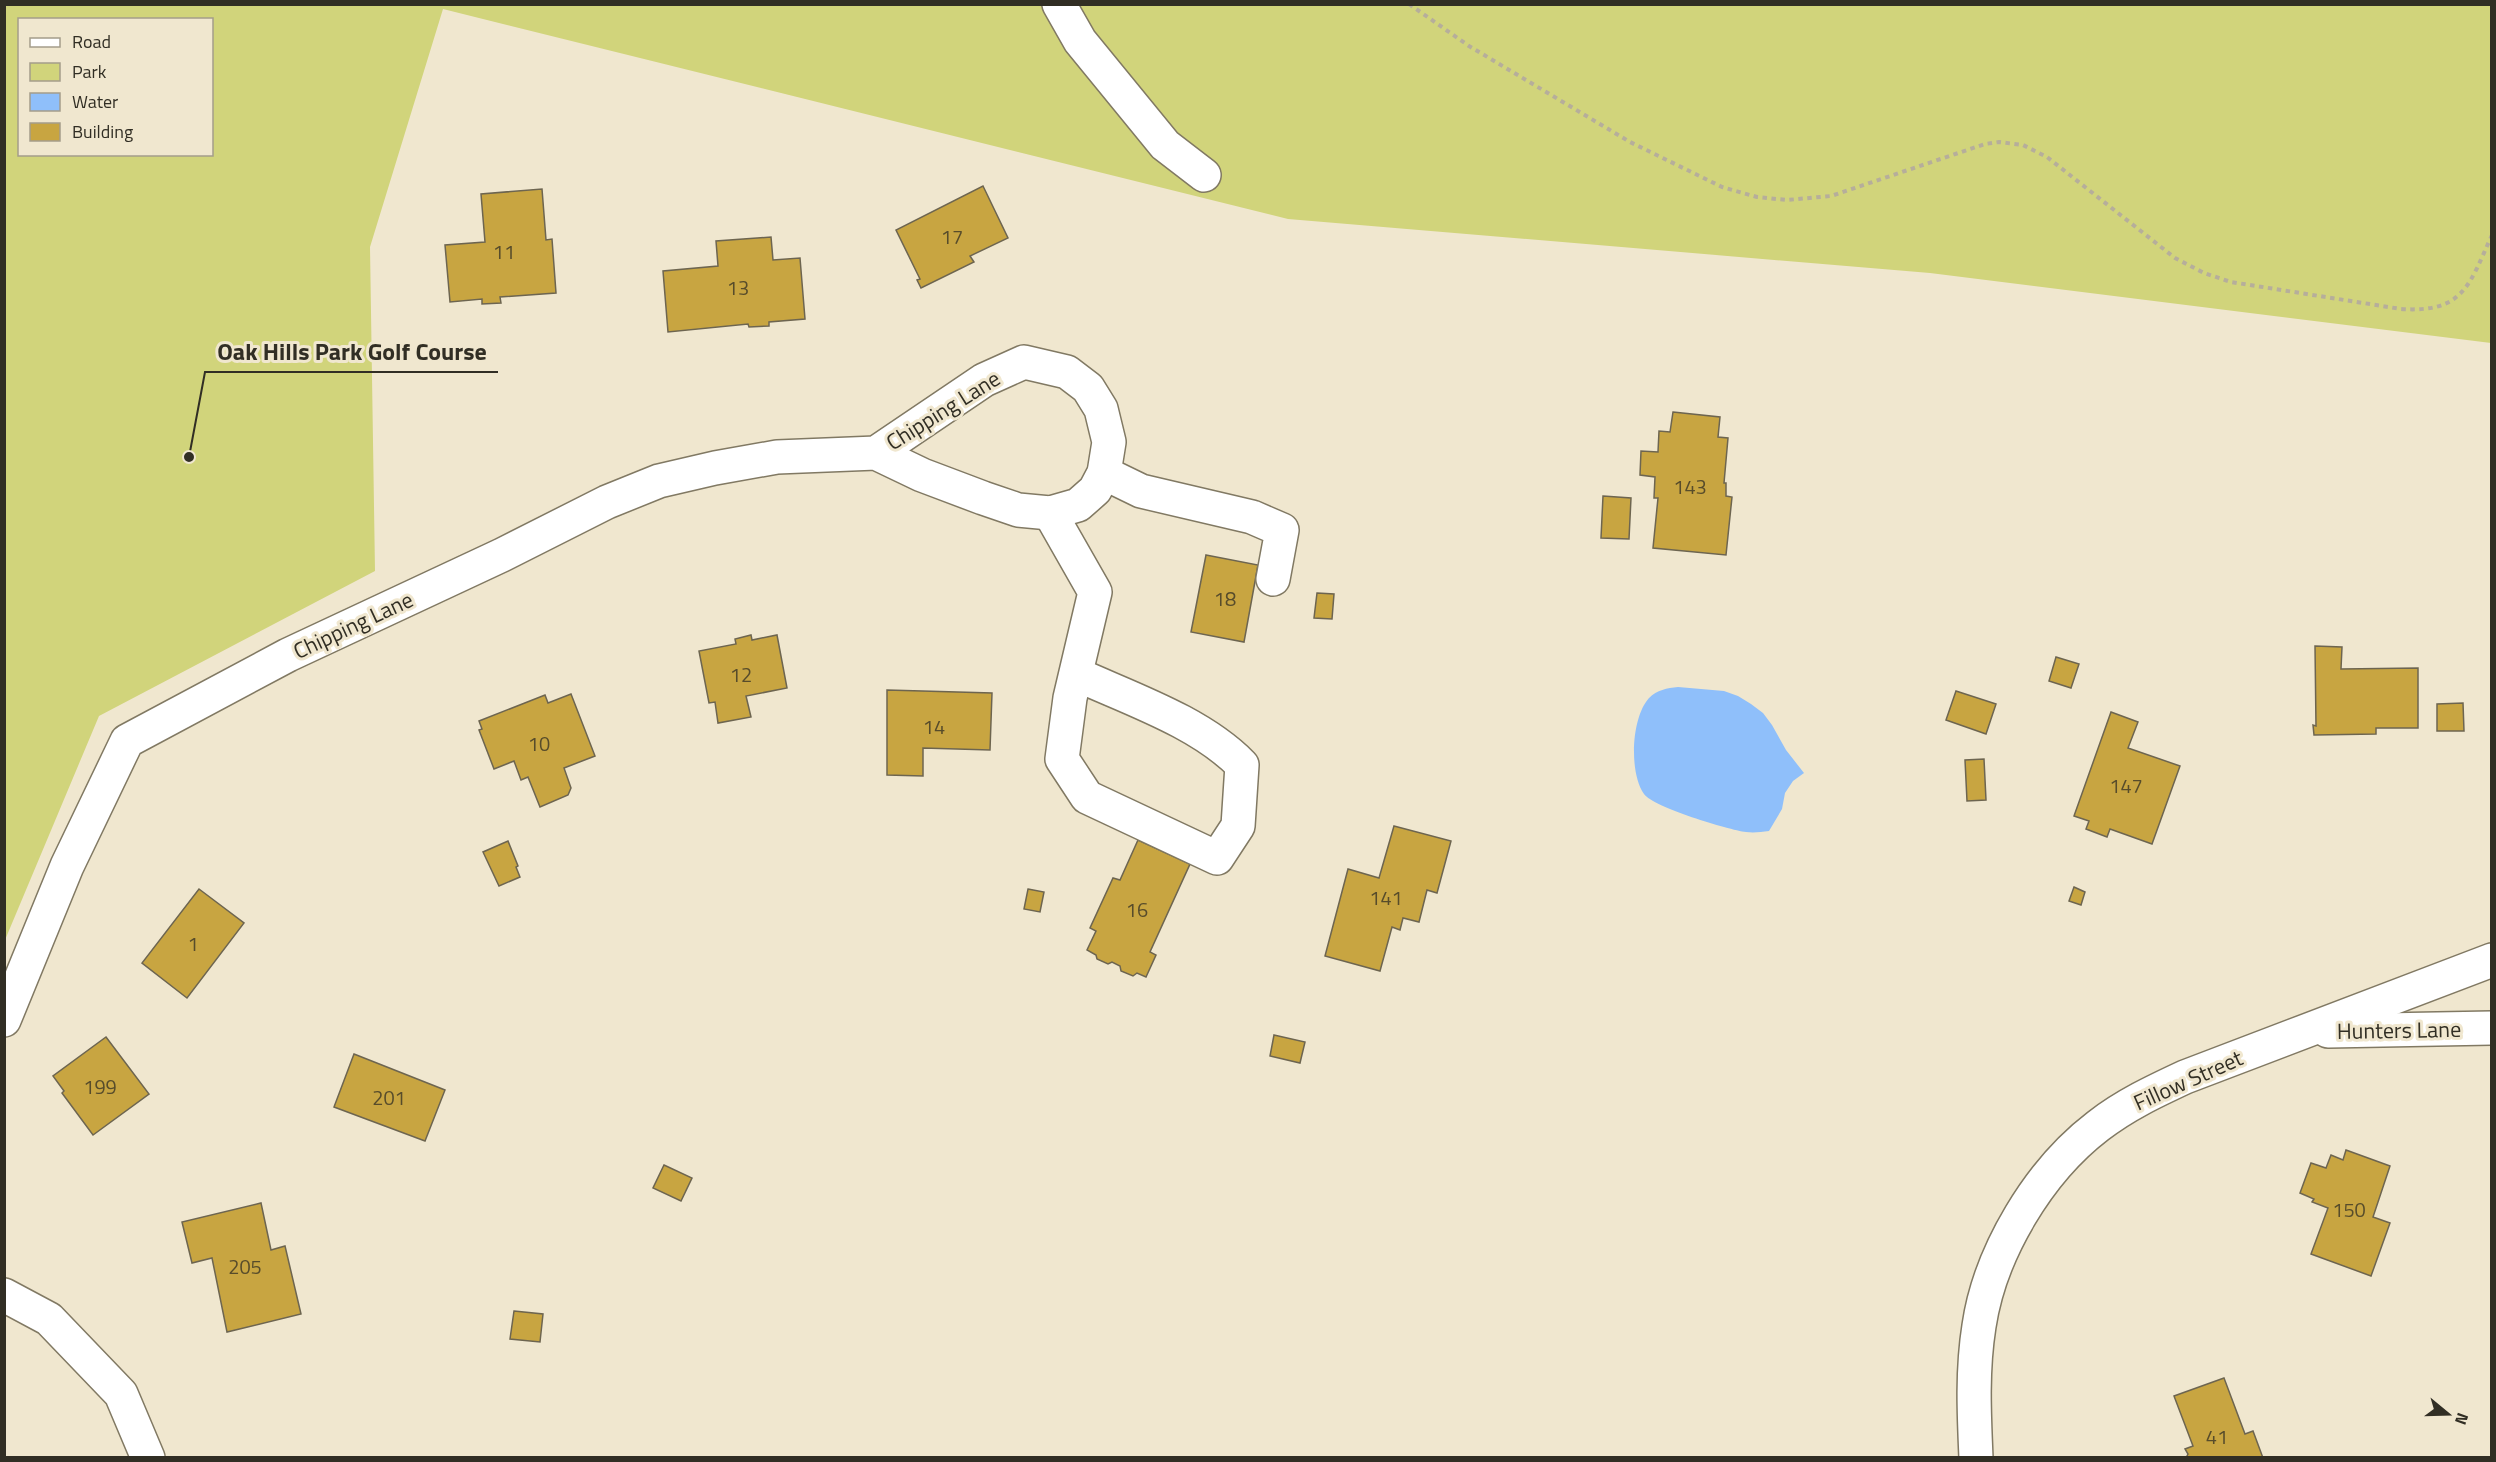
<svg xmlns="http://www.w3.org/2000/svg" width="2496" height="1462" viewBox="0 0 2496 1462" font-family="'Titillium Web',sans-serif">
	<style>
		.green { fill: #d1d47b; fill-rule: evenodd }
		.water { fill: #8fbffa }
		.building { fill: #c8a541; stroke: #6d6550; stroke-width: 1.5 }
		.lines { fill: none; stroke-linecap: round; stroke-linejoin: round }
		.minor-casing { stroke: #817963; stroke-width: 36 }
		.path { stroke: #b6ae9b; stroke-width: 4; stroke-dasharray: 4.5 4.5; stroke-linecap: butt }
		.minor { stroke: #fff; stroke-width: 33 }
		.labels { text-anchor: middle; stroke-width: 6; stroke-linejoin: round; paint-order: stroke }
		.number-label { font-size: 20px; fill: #574c2b }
		.street-label { font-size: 22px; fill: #312e24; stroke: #f0e7cf }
		.leader { fill: none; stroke: #312e24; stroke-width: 2 }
		.callout-dot { fill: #312e24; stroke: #f0e7cf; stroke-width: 2 }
		.callout-label { font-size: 24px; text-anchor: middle; font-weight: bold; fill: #312e24; stroke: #f0e7cf; stroke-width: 6; stroke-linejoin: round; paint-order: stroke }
	</style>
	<rect width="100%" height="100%" fill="#f0e7cf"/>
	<path class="green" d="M5 5H2491V343L1930 273 1288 219 443 9 370 247 375 571 99 716 5 940ZM20 20H212V154H20Z"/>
	<path class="water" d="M1678 687 1724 691 1738 696 1751 704 1763 713 1772 725 1786 750 1804 773 1793 781 1785 793 1782 809 1769 831C1761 832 1754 833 1746 832 1729 830 1653 807 1644 794 1629 773 1631 718 1649 698 1657 690 1667 688 1678 687Z"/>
	<g class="building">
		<path d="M983 186 1008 238 970 256 974 262 921 288 917 280 920 279 896 230Z"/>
		<path d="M542 189 546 240 552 239 556 293 500 297 501 303 482 304V299L450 302 445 245 485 242 481 194Z"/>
		<path d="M771 237 773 260 800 258 805 319 769 322V326L749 327 748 324 668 332 663 271 718 266 716 241Z"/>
		<path d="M1673 412 1720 417 1718 437 1728 438 1724 483H1726V496L1732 497 1726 555 1653 548 1658 498H1654L1655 477 1640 475 1641 451 1658 452 1659 431 1670 432Z"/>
		<path d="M1603 496 1631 498 1629 539 1601 538Z"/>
		<path d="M1206 555 1258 565 1244 642 1191 632Z"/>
		<path d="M1317 593 1334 594 1332 619 1314 618Z"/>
		<path d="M751 635 752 640 777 635 787 688 746 696 751 717 718 723 715 702 709 703 699 651 736 644 735 639Z"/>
		<path d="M2315 646 2342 647 2341 669 2418 668V728H2376V734L2314 735 2313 725 2316 726Z"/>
		<path d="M2056 657 2079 664 2071 688 2049 681Z"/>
		<path d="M887 690 992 693 990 750 923 748V776L887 775Z"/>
		<path d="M1956 691 1996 704 1986 734 1946 720Z"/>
		<path d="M571 694 595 756 564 768 571 788 568 795 540 807 528 777 521 780 514 761 494 769 479 730 482 729 479 721 545 695 548 703Z"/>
		<path d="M2463 703 2464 731H2437V704Z"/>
		<path d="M2111 712 2138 722 2128 748 2180 766 2152 844 2110 829 2107 837 2086 829 2089 821 2074 816Z"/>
		<path d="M1984 759 1986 800 1967 801 1965 760Z"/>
		<path d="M1394 826 1451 841 1437 893 1427 890 1419 922 1403 918 1400 930 1392 927 1380 971 1325 956 1348 869 1379 878Z"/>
		<path d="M1138 840 1190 864 1150 952 1156 955 1146 977 1137 973 1133 976 1121 971 1120 966 1112 962 1108 964 1097 959 1096 955 1087 950 1096 931 1090 928 1113 878 1120 880Z"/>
		<path d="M508 841 518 866 516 867 520 877 499 886 483 852Z"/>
		<path d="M2074 887 2085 892 2081 905 2069 901Z"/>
		<path d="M199 889 244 923 187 998 142 963Z"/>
		<path d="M1028 889 1044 892 1040 912 1024 909Z"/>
		<path d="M1274 1035 1305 1042 1300 1063 1270 1056Z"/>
		<path d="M106 1037 149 1094 93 1135 62 1093 64 1091 53 1076Z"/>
		<path d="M354 1054 445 1090 425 1141 334 1107Z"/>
		<path d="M2346 1150 2390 1166 2373 1217 2390 1223 2371 1276 2311 1254 2328 1208 2312 1202 2314 1199 2300 1193 2311 1163 2326 1168 2331 1155 2343 1160Z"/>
		<path d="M664 1165 692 1178 681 1201 653 1188Z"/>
		<path d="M261 1203 271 1250 285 1246 301 1314 227 1332 212 1258 192 1263 182 1222Z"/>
		<path d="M514 1311 543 1314 540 1342 510 1339Z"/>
		<path d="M2224 1378 2245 1434 2253 1431 2263 1458H2186L2188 1454 2185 1449 2193 1446 2174 1396Z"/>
	</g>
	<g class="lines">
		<g class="minor-casing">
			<g id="minor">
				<path d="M1059 4 1080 41 1165 145 1204 175"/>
				<path d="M1104 473 1141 491 1252 517 1282 530 1273 579"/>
				<path d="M1050 513 1095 592 1070 698 1062 759 1087 797 1217 858 1238 826 1242 765C1200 722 1131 699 1076 674"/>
				<path d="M4 1020 67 866 127 741 288 655 502 555 607 502 659 481 715 468 777 457 876 453 922 475 983 498 1018 510 1050 513 1078 505 1095 490 1104 473 1109 442 1101 409 1088 388 1067 372 1024 362 984 380 876 453"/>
				<path d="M2328 1031 2492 1028"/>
				<path d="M4 1295 49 1319 121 1394 148 1458"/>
				<path d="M1976 1458C1974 1413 1972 1370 1979 1326 1990 1252 2039 1171 2098 1126 2125 1105 2155 1091 2185 1077L2492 960"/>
			</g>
		</g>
		<path class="path" d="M1409 4 1469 46 1630 142 1722 187 1757 197 1787 200 1831 196 1985 144 1999 142 2023 145 2047 157 2175 258 2204 273 2231 282 2401 309C2464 313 2469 285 2492 235"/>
		<use href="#minor" class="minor"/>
	</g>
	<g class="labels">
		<g class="number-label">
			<text x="952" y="244">17</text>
			<text x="504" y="259">11</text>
			<text x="738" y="295">13</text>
			<text x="1690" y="494">143</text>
			<text x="1225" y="606">18</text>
			<text x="741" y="682">12</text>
			<text x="934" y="734">14</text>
			<text x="539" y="751">10</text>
			<text x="2126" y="793">147</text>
			<text x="1386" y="905">141</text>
			<text x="1137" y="917">16</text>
			<text x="193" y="951">1</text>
			<text x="100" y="1094">199</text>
			<text x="389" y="1105">201</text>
			<text x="2349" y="1217">150</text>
			<text x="245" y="1274">205</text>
			<text x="2217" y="1444">41</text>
		</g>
		<g class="street-label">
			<text transform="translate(943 410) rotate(-32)" y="8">Chipping Lane</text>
			<text transform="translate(353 625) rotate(-25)" y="8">Chipping Lane</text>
			<text transform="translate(2399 1030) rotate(-1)" y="8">Hunters Lane</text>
			<text transform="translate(2188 1080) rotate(-24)" y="8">Fillow Street</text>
		</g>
	</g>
	<path class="leader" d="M189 457L205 372H498"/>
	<circle class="callout-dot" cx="189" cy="457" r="6"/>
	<g class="callout-label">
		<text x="352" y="360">Oak Hills Park Golf Course</text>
	</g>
	<rect width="2496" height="1462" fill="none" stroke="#312e24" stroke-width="12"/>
	<rect x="18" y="18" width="195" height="138" fill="#f0e7cf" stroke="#a49d8b" stroke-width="1.5"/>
	<rect x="30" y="38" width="30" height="9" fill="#ffffff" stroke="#a49d8b" stroke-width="1.5"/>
	<text x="72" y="48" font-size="18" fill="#312e24">Road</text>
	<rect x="30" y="63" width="30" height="18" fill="#d1d47b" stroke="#a49d8b" stroke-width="1.5"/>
	<text x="72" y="78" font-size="18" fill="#312e24">Park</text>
	<rect x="30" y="93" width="30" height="18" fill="#8fbffa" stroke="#a49d8b" stroke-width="1.5"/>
	<text x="72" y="108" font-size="18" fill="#312e24">Water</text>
	<rect x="30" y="123" width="30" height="18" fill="#c8a541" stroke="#a49d8b" stroke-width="1.5"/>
	<text x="72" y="138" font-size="18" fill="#312e24">Building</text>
	<g transform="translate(2448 1414) rotate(109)" stroke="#f0e7cf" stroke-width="4.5" paint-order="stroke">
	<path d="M0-4.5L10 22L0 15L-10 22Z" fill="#312e24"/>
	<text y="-9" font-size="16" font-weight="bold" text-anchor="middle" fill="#312e24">N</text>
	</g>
</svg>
